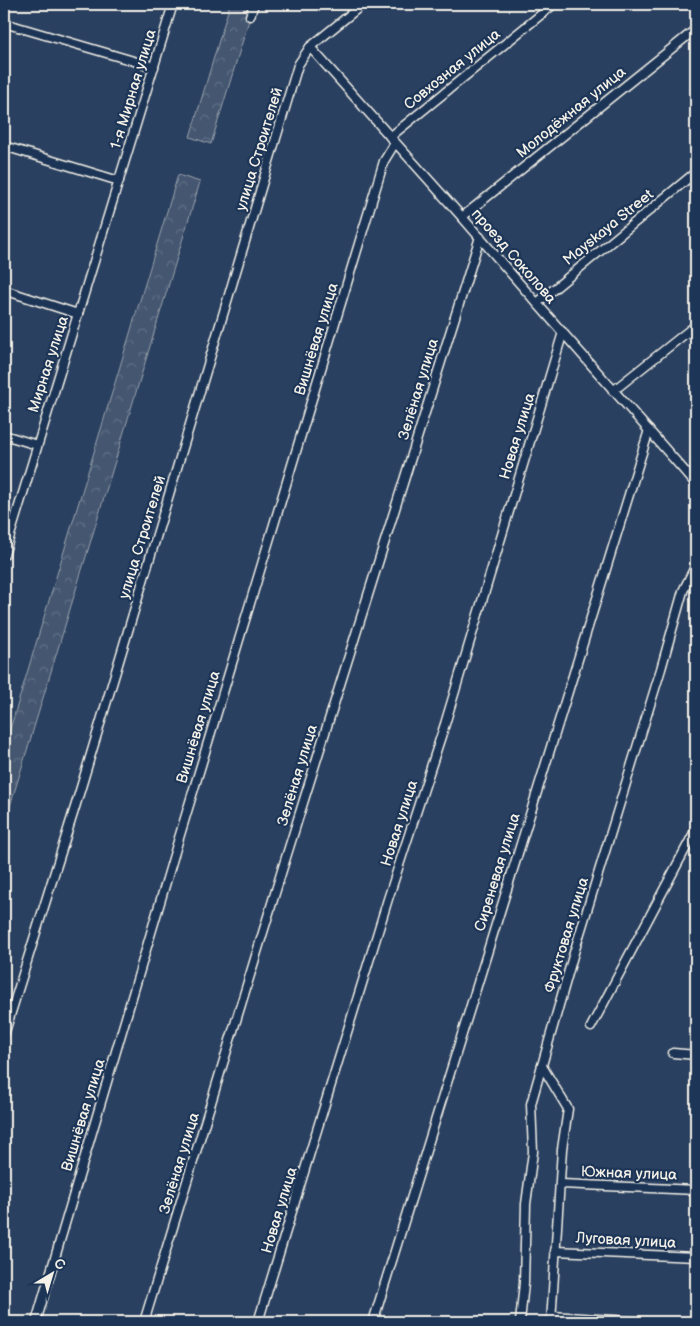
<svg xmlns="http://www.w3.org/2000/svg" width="700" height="1326" viewBox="0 0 700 1326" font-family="'Balsamiq Sans',sans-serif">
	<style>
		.forest { fill: url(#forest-crowns); stroke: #9ca4ac }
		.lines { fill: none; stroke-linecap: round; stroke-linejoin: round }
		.minor-casing { stroke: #f4f1e8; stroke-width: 11 }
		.minor { stroke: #1d3557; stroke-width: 8 }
		.labels { text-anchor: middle; stroke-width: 4.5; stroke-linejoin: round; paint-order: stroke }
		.street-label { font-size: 15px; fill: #f4f1e8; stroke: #1d3557 }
	</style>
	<defs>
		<pattern id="forest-crowns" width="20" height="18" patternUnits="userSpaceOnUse" patternTransform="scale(1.25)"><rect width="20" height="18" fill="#445771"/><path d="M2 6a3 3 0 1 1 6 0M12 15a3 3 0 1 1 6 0" fill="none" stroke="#607085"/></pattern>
	</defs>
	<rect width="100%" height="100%" fill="#2a4060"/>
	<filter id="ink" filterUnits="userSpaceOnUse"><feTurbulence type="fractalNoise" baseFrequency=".02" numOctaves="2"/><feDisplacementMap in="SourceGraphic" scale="10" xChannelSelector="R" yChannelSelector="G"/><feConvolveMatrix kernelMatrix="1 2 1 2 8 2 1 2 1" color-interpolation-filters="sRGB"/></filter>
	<g filter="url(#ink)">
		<g class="forest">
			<path d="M230 4H254L211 144 190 137Z"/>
			<path d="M178 175 200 182 4 826V749Z"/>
		</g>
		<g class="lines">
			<g class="minor-casing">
				<g id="minor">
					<path d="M250 16 254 4"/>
					<path d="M4 23 154 67"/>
					<path d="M310 47 462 217 520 284 696 484"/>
					<path d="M390 137 554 4"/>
					<path d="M4 146 119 181"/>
					<path d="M462 217 696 29"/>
					<path d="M4 290 78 314"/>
					<path d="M537 303 696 172"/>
					<path d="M613 391 696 325"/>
					<path d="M4 435 37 445"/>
					<path d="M4 555 173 4"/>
					<path d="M591 1027 696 829"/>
					<path d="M4 1035 76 804 298 65 310 47 363 4"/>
					<path d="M673 1053 696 1055"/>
					<path d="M542 1066 568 1109 562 1149 551 1322"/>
					<path d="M561 1184 696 1190"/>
					<path d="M555 1251 696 1257"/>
					<path d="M552 1316 645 1322"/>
					<path d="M36 1322 179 838 384 161 395 143"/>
					<path d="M144 1322 283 867 480 237"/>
					<path d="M258 1322 388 899 445 724 563 332"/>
					<path d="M373 1322 649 430"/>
					<path d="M520 1322 524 1283 526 1204 533 1152 531 1104 573 956 661 669 683 591 696 565"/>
				</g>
			</g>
			<use href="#minor" class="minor"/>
		</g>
	</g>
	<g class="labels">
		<g class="street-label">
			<text transform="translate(452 69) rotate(-39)" y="5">Совхозная улица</text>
			<text transform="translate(133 89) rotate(-73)" y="5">1-я Мирная улица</text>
			<text transform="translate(571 112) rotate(-39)" y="5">Молодёжная улица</text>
			<text transform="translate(259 149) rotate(-73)" y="5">улица Строителей</text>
			<text transform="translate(608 227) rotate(-39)" y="5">Mayskaya Street</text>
			<text transform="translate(514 256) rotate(49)" y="5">проезд Соколова</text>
			<text transform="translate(316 339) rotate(-73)" y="5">Вишнёвая улица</text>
			<text transform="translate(48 364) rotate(-72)" y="5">Мирная улица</text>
			<text transform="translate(418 389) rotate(-73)" y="5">Зелёная улица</text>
			<text transform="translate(517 436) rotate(-73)" y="5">Новая улица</text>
			<text transform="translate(142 537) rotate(-73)" y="5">улица Строителей</text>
			<text transform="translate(198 727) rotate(-73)" y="5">Вишнёвая улица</text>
			<text transform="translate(297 775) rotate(-73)" y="5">Зелёная улица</text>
			<text transform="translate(399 823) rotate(-72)" y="5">Новая улица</text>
			<text transform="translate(497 872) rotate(-73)" y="5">Сиреневая улица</text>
			<text transform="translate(566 935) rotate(-73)" y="5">Фруктовая улица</text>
			<text transform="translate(83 1115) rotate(-73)" y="5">Вишнёвая улица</text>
			<text transform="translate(179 1163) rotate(-73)" y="5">Зелёная улица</text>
			<text transform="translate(629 1173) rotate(2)" y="5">Южная улица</text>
			<text transform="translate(279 1210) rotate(-73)" y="5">Новая улица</text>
			<text transform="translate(626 1240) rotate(3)" y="5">Луговая улица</text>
		</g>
	</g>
	<rect width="700" height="1326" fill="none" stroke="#1d3557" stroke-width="20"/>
	<rect x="10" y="10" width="680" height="1306" fill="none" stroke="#f4f1e8" stroke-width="2" filter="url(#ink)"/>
	<g transform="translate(52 1274) rotate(38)" stroke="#1d3557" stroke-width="4" paint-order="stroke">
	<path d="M0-4L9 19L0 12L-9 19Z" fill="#f4f1e8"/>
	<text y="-8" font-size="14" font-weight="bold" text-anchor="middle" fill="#f4f1e8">С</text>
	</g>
</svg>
